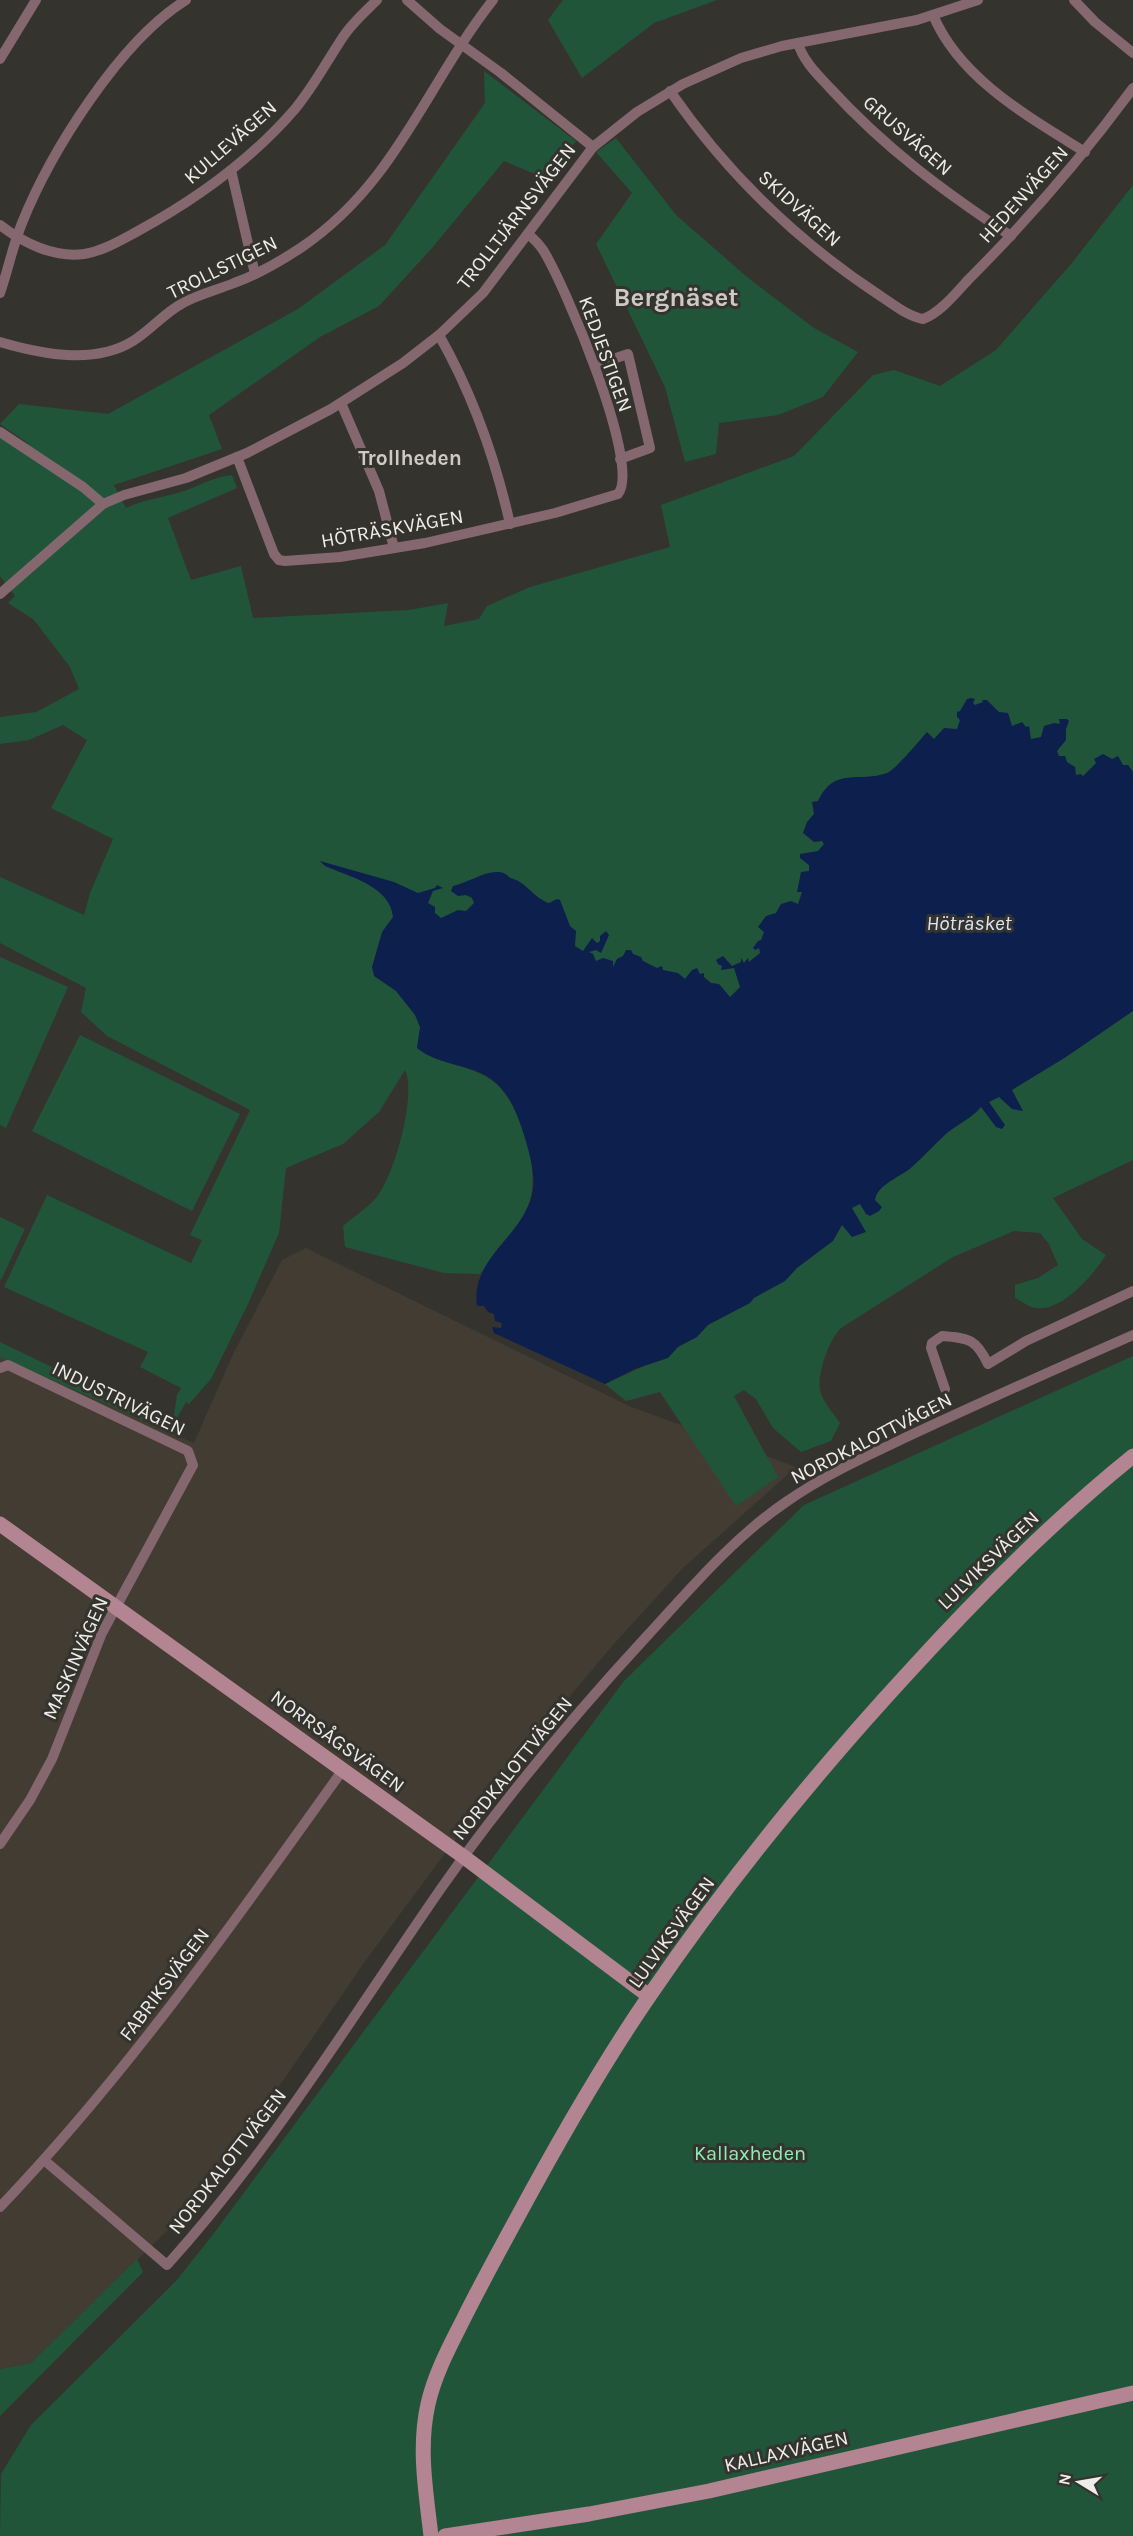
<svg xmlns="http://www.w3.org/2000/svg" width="1133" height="2536" viewBox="0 0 1133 2536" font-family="Karla,sans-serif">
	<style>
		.built { fill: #423c32 }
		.green { fill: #21553a }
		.water { fill: #0c1f4d }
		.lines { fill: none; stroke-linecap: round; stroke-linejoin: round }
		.street { stroke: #85676f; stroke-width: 10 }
		.secondary { stroke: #b38491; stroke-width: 15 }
		.labels { text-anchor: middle; stroke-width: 6; stroke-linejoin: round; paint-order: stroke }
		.street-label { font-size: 20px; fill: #efedeb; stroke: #35332e }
		.park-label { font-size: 20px; fill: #8dedb7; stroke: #35332e }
		.neighbourhood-label { font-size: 21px; font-weight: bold; fill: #cdcac5; stroke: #35332e }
		.water-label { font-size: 21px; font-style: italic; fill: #dce5f5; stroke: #35332e }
		.district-label { font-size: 26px; font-weight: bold; fill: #cdcac5; stroke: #35332e }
	</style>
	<rect width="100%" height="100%" fill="#35332e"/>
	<path class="built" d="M306 1248 629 1406 796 1467 683 1568 614 1644 504 1774 366 1960 269 2101 174 2224 31 2363 0 2369V1357L194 1443 233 1354 282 1260Z"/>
	<g class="green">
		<path d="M563 0H717L654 23 582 78 548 20Z"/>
		<path d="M484 71 576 141 547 179 504 161 432 248 379 306 320 337 209 415 222 449 114 485 126 508C144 499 164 498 184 491 201 485 214 477 232 475L237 488 168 518 191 580 241 566 253 618 409 610 448 603 444 626 479 619 487 606 530 587 670 547 661 505 794 456 873 375 894 370 940 386 996 350 1071 264 1133 185V1160L1053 1198 1082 1239 1106 1255C1093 1275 1062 1312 1036 1308 1029 1307 1021 1301 1015 1298V1285L1038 1278 1058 1265 1049 1244 1040 1233 1014 1231 953 1257 841 1328C829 1339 817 1374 820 1390 822 1401 834 1414 840 1423L831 1441 801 1452 773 1428 756 1399 744 1390 734 1396 778 1477 736 1506 660 1392 626 1401 605 1384 644 1366 494 1027 456 1065C470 1069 482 1073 494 1082 522 1104 542 1173 528 1206 518 1230 496 1252 480 1274L444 1273 345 1247 343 1226C353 1217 366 1209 375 1199 394 1178 417 1095 405 1070L379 1112 343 1144 286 1168 279 1233 248 1304 211 1379 189 1404 186 1402 176 1420 156 1426 0 1357V1342L160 1419 174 1415 177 1395 181 1388 140 1367 148 1352 4 1287 47 1195 191 1263 202 1240 190 1235 250 1110 107 1036 81 1012 86 988 0 943V877L84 915 90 893 113 839 51 808 87 740 63 725 29 740 0 744V717L36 712 79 689 70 667 34 620 8 603 15 596 0 576V436L29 444 0 424 19 404 108 414 298 309 385 245 485 103Z"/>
		<path d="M616 138 676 215 747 277 814 328 858 352 823 397 778 415 719 423 716 454 685 462 665 387 596 244 632 193 596 152Z"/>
		<path d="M0 957 68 987 6 1128 0 1125Z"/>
		<path d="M80 1035 240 1114 192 1211 32 1131Z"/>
		<path d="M0 1217 25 1229 1 1280 0 1279Z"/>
		<path d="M1133 1356V2536H0L1 2474 31 2425 176 2281 211 2237 624 1681 804 1505Z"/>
		<path d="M137 2259 143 2272 0 2416V2369L31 2363Z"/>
	</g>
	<path class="water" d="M971 698 975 699 973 703 975 705 983 702 982 700H987L999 712 1008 713 1012 726 1022 722 1026 727 1029 726 1031 739 1041 737 1044 726 1054 723 1060 724 1059 719H1067L1069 721 1066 729V740L1057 751 1059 756H1065L1067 762 1075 767 1076 775 1081 774 1083 776 1096 763 1094 759 1103 754 1112 759 1118 756 1123 765H1128L1133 772V1011L1066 1057 1012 1090 1023 1111 1012 1109 999 1097 989 1102 1005 1125 1002 1129 996 1127 981 1107C972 1118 958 1124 947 1133 935 1144 925 1155 913 1166 902 1177 878 1183 875 1200L882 1207 879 1211 870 1216 866 1214 860 1204 852 1208 866 1232 852 1237 842 1225 833 1241 797 1268 785 1281 754 1298 750 1303 708 1325 697 1337 678 1347 668 1358 635 1369 605 1384 494 1333 492 1327 501 1328 502 1323 495 1321 494 1314 488 1312 484 1306H477C470 1256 527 1235 533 1189 535 1171 529 1152 524 1135 518 1116 511 1097 496 1083 474 1063 440 1067 417 1048L420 1027 415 1015 396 991 374 976 372 967 382 932 393 917C390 886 350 877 325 866L320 861 394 882 418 893 435 888 437 885 443 888 433 891 428 903 435 907V913L441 918 458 910 466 911 474 903 472 898 466 895 458 896 451 891 453 886C470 883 497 862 510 878 526 881 533 898 549 903L557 899 560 900 570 926 576 931 575 946 583 951 592 938 597 943 600 941V936L606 931 609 935 601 953 596 950 589 952 593 954 596 961 603 958 613 961V967L617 959 623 956 626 950H631L633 954 641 957 643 961 657 968 662 966 663 970 678 973 685 979 692 970 697 968 700 974 704 973V977L711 983 719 984 730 997 740 987 734 968 721 970 722 966 718 964 716 960 723 956 732 966 741 962V958L744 963 748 958 749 962 760 953 759 948 755 950 753 948 758 941 761 940 764 932 758 927 766 916 776 913 781 904 791 901 798 904 802 892H797L801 872 809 871V865L800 858V854L818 851 824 844 822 841 814 842 803 833 807 822 814 814 812 802 818 801C834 766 859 783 887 773 895 770 920 740 927 732L934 739 944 728 957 729 960 720 957 717V712L960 711 967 699Z"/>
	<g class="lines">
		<g class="street">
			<path d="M407 0 440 29 501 73 593 147"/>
			<path d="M1074 0 1095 22 1133 53"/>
			<path d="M933 15C960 79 1029 117 1085 152"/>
			<path d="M798 43C803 61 818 75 830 88 885 148 943 191 1011 236"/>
			<path d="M0 59 36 0"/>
			<path d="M670 91C726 172 797 241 879 295 893 304 907 316 923 319 940 313 956 293 968 280 1028 220 1083 156 1133 88"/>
			<path d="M231 170 255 274"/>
			<path d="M0 225C23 243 54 258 84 254 103 251 121 240 138 231 197 199 251 160 295 109 314 86 327 61 343 37 352 23 365 12 377 0"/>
			<path d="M0 293C8 270 13 245 22 223 51 151 120 41 186 0"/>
			<path d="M439 335C473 395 495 457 510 524"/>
			<path d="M0 342C41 354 94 365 133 341 151 330 164 313 183 303 199 294 217 290 234 283 259 274 281 261 302 247 396 183 426 85 493 0"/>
			<path d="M595 365 628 354 650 448 620 459"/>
			<path d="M341 403 379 491 394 548"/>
			<path d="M0 432 83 487 103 504"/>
			<path d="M237 457 274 554 279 560 285 561 340 557 425 543 555 513 618 494C642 466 564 283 543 250 539 244 534 239 528 234"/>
			<path d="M0 594 103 504 124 495 186 478 247 453 331 409 403 363 439 335 483 293 593 147 637 112 683 84 741 58 782 46 917 20 978 0"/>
			<path d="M0 1368 8 1365 188 1451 193 1465 102 1633 52 1759 30 1800 0 1844"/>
			<path d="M945 1389 931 1348 932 1343 942 1336C969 1338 976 1339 988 1364L1026 1341 1133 1291"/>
			<path d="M44 2160 167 2265C272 2149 353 2015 442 1887 504 1799 574 1715 647 1636 690 1589 733 1538 786 1502 826 1474 869 1455 913 1434 986 1400 1060 1367 1133 1335"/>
			<path d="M0 2207C128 2073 235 1921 342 1771"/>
		</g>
		<g class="secondary">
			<path d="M0 1524 464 1857 649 1996"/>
			<path d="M431 2536C426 2492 418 2448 428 2404 435 2373 450 2346 464 2318 481 2284 499 2251 517 2218 558 2142 601 2066 650 1995 727 1882 815 1774 908 1673 978 1596 1052 1521 1133 1456"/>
			<path d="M445 2536 589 2514 709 2491 1133 2393"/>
		</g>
	</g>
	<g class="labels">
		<g class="street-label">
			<text transform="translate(908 135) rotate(41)" y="7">GRUSVÄGEN</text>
			<text transform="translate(230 142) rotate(-41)" y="7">KULLEVÄGEN</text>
			<text transform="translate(1023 194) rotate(-48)" y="7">HEDENVÄGEN</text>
			<text transform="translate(800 208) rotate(42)" y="7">SKIDVÄGEN</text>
			<text transform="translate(516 216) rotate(-52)" y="7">TROLLTJÄRNSVÄGEN</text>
			<text transform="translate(222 267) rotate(-26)" y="7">TROLLSTIGEN</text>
			<text transform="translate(606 354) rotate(70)" y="7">KEDJESTIGEN</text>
			<text transform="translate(392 528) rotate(-10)" y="7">HÖTRÄSKVÄGEN</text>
			<text transform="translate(119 1398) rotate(26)" y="7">INDUSTRIVÄGEN</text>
			<text transform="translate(871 1438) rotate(-27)" y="7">NORDKALOTTVÄGEN</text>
			<text transform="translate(988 1560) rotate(-44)" y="7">LULVIKSVÄGEN</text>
			<text transform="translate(75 1658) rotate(-66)" y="7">MASKINVÄGEN</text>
			<text transform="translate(338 1741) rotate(36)" y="7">NORRSÅGSVÄGEN</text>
			<text transform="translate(512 1768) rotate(-51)" y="7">NORDKALOTTVÄGEN</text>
			<text transform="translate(671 1932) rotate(-54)" y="7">LULVIKSVÄGEN</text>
			<text transform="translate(164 1984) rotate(-53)" y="7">FABRIKSVÄGEN</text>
			<text transform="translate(227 2161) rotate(-52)" y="7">NORDKALOTTVÄGEN</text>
			<text transform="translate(786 2451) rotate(-13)" y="7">KALLAXVÄGEN</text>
		</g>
		<g class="park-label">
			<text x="750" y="2160">Kallaxheden</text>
		</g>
		<g class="neighbourhood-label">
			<text x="410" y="465">Trollheden</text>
		</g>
		<g class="water-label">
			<text x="969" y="930">Höträsket</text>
		</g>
		<g class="district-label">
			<text x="676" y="306">Bergnäset</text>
		</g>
	</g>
	<g transform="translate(1079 2482) rotate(281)" stroke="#35332e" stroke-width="4.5" paint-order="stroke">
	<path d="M0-4.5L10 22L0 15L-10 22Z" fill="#efedeb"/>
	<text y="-9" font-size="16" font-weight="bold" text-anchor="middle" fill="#efedeb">N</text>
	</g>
</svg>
